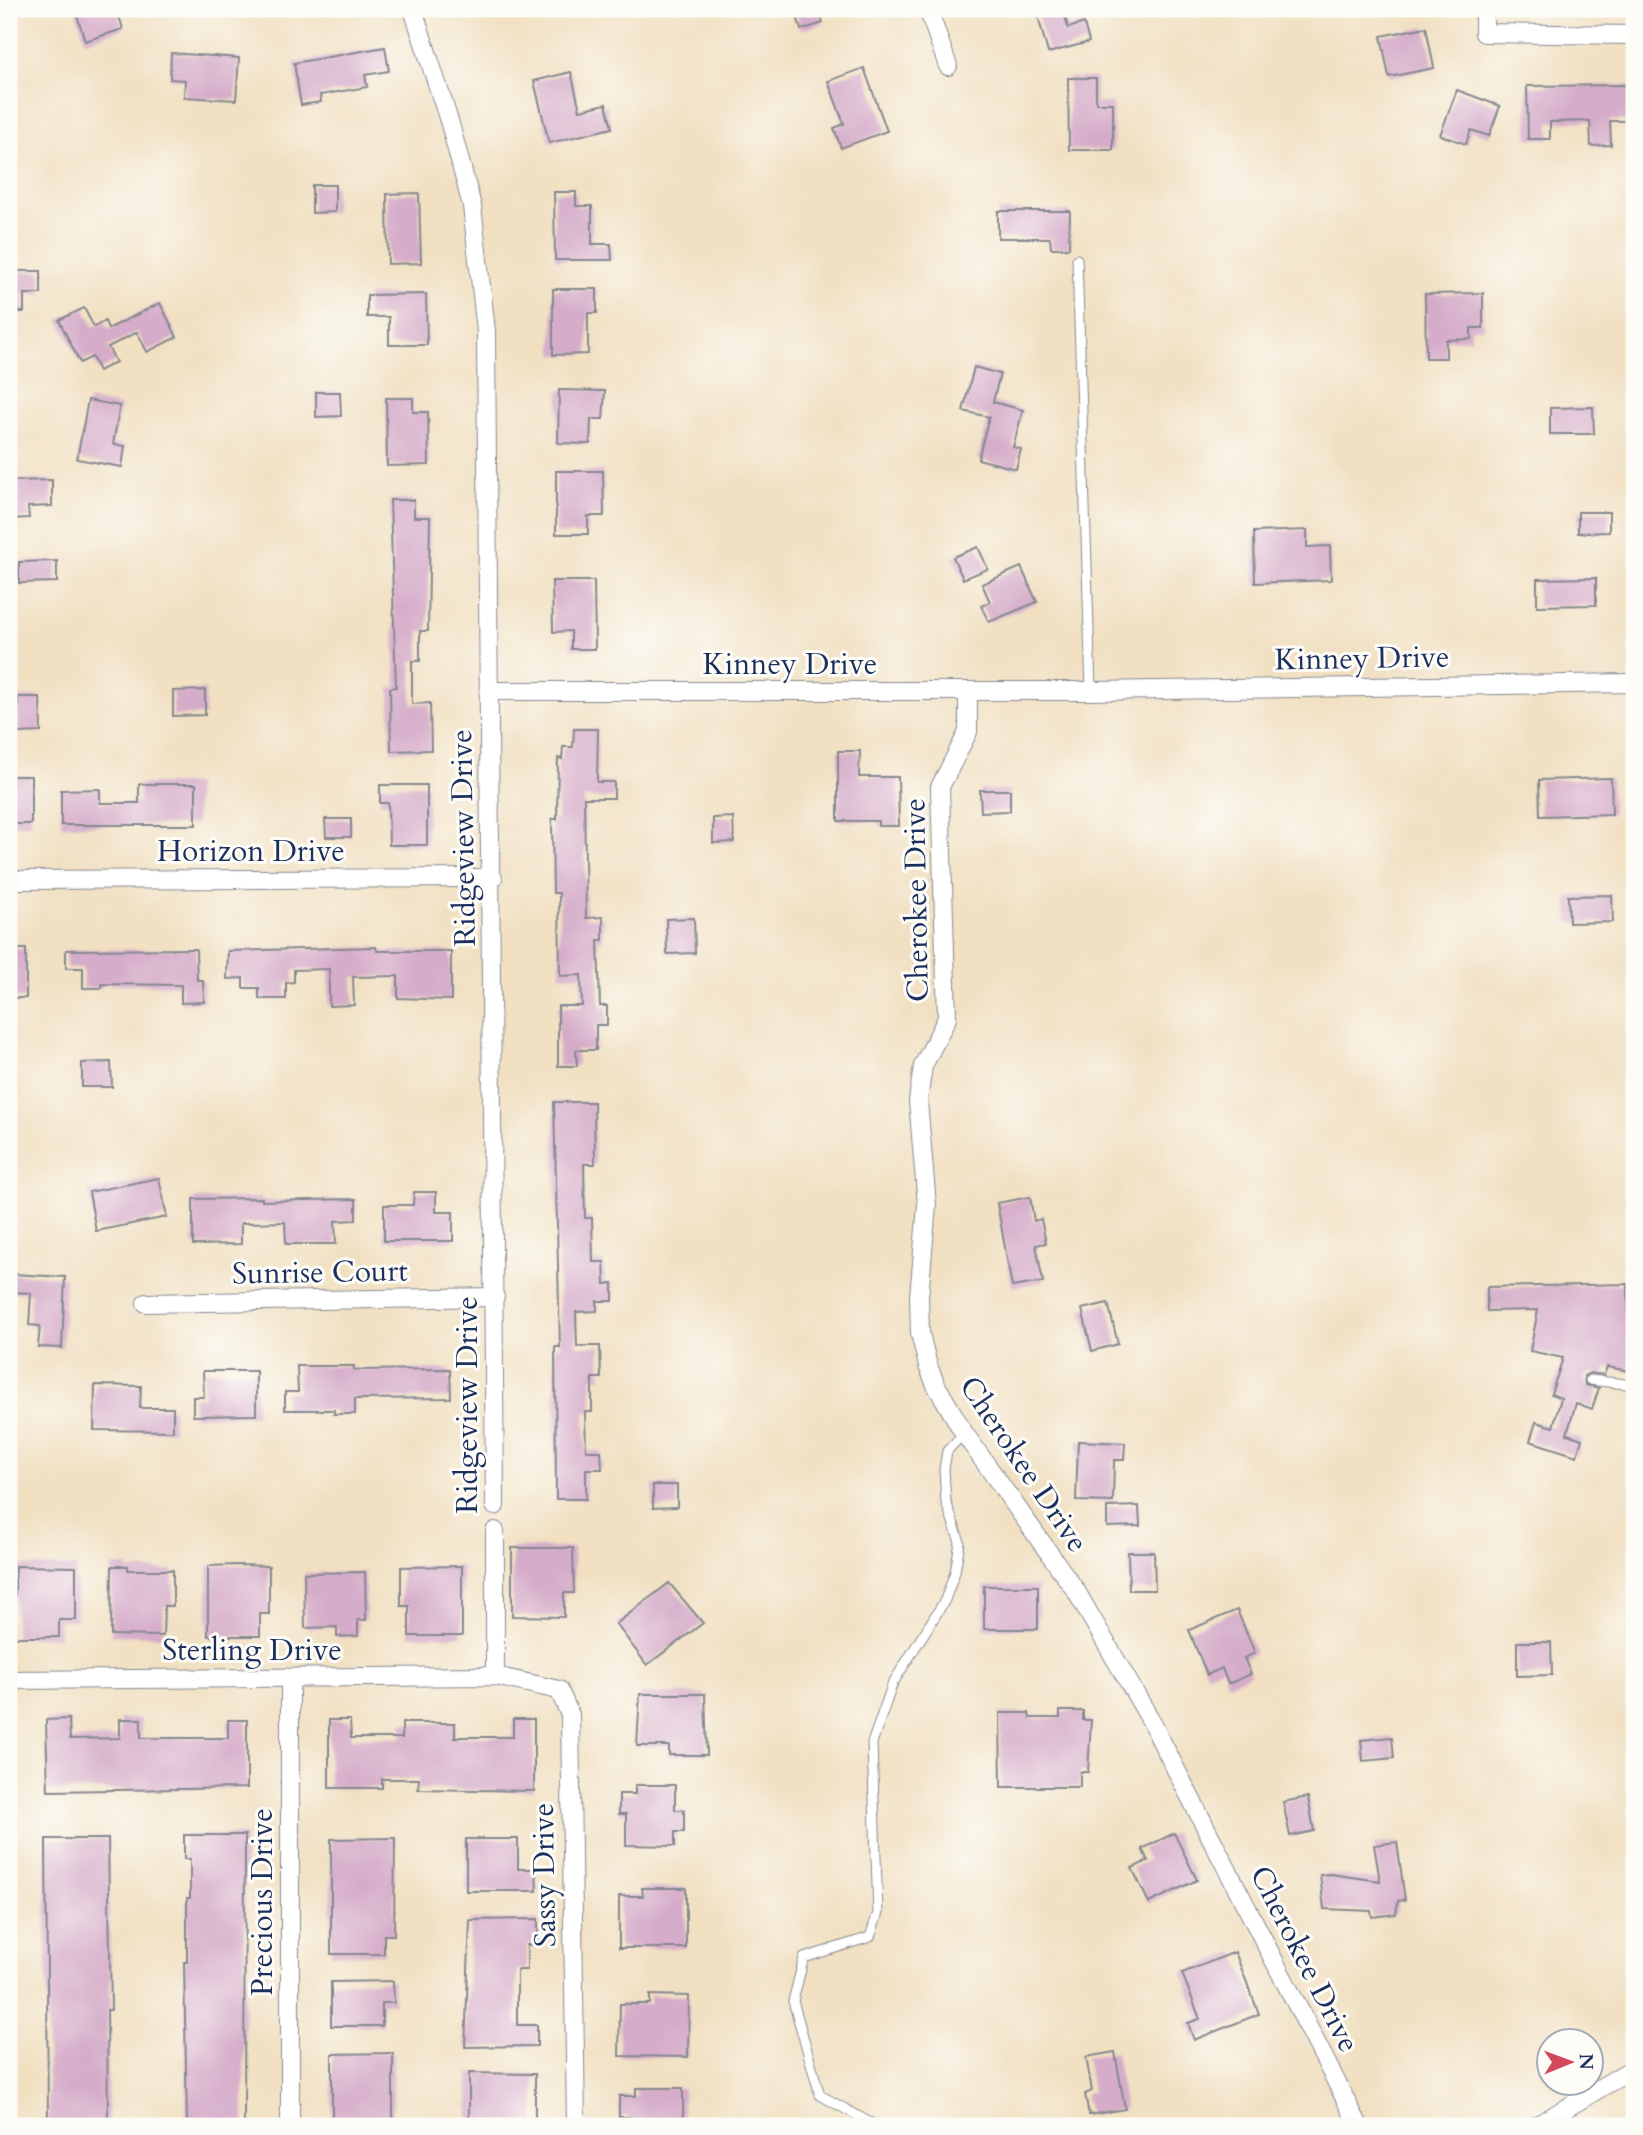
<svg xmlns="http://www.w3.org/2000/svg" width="1643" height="2135" viewBox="0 0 1643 2135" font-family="Cardo,serif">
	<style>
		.building { fill: #d5acc9 }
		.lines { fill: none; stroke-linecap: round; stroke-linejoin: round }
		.service-casing { stroke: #868890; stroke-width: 11 }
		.minor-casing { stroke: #868890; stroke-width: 20 }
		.service { stroke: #fff; stroke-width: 9 }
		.minor { stroke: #fff; stroke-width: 18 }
		.labels { text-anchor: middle; stroke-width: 6; stroke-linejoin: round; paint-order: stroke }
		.street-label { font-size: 30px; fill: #1b2f5e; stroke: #fdfcf7 }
	</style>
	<rect width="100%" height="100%" fill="#fdfcf7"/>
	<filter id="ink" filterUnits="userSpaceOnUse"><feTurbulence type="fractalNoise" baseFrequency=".0143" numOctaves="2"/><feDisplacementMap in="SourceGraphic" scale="14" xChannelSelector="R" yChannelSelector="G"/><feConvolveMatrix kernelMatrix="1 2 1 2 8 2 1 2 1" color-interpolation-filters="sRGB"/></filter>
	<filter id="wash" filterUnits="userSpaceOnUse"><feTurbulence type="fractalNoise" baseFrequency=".00686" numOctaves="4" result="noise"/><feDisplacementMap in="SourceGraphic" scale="28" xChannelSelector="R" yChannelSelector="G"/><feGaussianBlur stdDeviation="1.57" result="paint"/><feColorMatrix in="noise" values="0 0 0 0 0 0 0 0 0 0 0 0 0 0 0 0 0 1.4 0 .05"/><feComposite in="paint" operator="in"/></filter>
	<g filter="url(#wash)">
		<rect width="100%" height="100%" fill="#f1e0c2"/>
		<g id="blocks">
			<g class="building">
				<path d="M75 9H117L123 29 85 41Z"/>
				<path d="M795 9H819L823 23 801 30Z"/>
				<path d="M1036 9H1063L1068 28 1084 23 1089 42 1048 53Z"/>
				<path d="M1426 27 1434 68 1389 77 1381 36Z"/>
				<path d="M385 47 389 71 365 75 367 87 320 95 321 102 301 105 294 63Z"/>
				<path d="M171 53 239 58 236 100 184 97 185 80 170 79Z"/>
				<path d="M864 68 887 131 841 148 834 128 844 124 828 81Z"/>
				<path d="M571 72 580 110 606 104 612 128 549 143 534 81Z"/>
				<path d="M1068 78H1096V103H1113V150H1069Z"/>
				<path d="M1632 85 1633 121H1610L1611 145 1591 146 1590 121 1550 122V139H1528L1527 86Z"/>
				<path d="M1457 90 1500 106 1489 136 1471 130 1466 144 1440 135Z"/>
				<path d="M312 185H335V212L312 213Z"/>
				<path d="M554 192H576V206H592V244H611L612 260H555Z"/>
				<path d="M419 193 421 263 388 264 387 194Z"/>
				<path d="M998 211H1070L1069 248H1051L1050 238H998Z"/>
				<path d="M9 271H41V294H24V312H9Z"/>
				<path d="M553 289H597V313H588V354L553 355Z"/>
				<path d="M1483 293V328H1471V339L1446 340V358H1426L1425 294Z"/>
				<path d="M426 294 427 345H389V317H367V295Z"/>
				<path d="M160 303 177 337 147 352 137 332 108 347 116 362 99 371 92 357 80 363 59 320 84 308 94 327 105 321 108 329Z"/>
				<path d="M974 367 1000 374 993 402 1023 410 1013 447 1021 449 1016 469 978 459 989 417 963 411Z"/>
				<path d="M559 390 605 391 603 419H591L590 444 558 443Z"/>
				<path d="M316 392H340L341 416 316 417Z"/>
				<path d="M386 398H413V412H428L429 465 387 466Z"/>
				<path d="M88 400 120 406 113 444 125 446 122 467 77 459Z"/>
				<path d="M1593 407 1594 434H1550V408Z"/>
				<path d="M556 471H603L604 516H588V534H556Z"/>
				<path d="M52 480V506L28 507 29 518 9 519V481Z"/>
				<path d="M390 500H414V517H430L428 631H420V661H412V704L430 703 431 750 391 751 390 688 396 687Z"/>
				<path d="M1578 512H1609V532L1578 533Z"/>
				<path d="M1307 530V547L1330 546 1331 580 1255 583 1254 532Z"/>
				<path d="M978 547 988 569 963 579 953 557Z"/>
				<path d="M57 561V582L19 583V562Z"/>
				<path d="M1021 567 1037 602 989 622 981 606 990 602 982 584Z"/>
				<path d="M1596 578V605L1537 606V579Z"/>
				<path d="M552 581H594L595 649H571V631L553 632Z"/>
				<path d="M205 690V715L173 716V691Z"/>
				<path d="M18 697H40L41 732 18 733Z"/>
				<path d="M574 729H598L597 782H614V798H584L586 918 603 917V940H598L600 1006H607V1025H596V1050H576L577 1066H558V1006H582L581 975 560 976 559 893H553L552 819H557L558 758 562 759 563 747H573Z"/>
				<path d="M838 751H860L859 777H898L899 826H878V821H838Z"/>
				<rect x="9" y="776" width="22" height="48"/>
				<path d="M1611 778 1612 814 1540 816 1539 780Z"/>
				<path d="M139 784H196V825H61V790L100 789V803H139Z"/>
				<path d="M380 785H427V845H389L388 803H380Z"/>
				<path d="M980 790H1010V811L981 812Z"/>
				<path d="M733 817 734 842 713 843V818Z"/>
				<path d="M325 819H351V837H326Z"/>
				<path d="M1612 895 1613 922 1569 923 1568 896Z"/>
				<path d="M694 918 695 953 667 954 666 919Z"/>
				<path d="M376 947 377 951H451V1000L398 998V976L353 977 354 1005 329 1006V969L294 970V982L286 983V999H259V988H243V978L227 979 228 951Z"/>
				<rect x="9" y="949" width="17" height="49"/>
				<path d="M196 949 197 980H203L204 1002 181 1003V985L102 984V988H83V968H66V950Z"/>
				<path d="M111 1062 112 1087H82V1063Z"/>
				<path d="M554 1102H594L595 1164H584L585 1218H592L593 1262H604L605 1284 613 1283V1301H597V1311L576 1312 577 1346H600L601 1378H592V1412H585L586 1451H601L602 1469H586V1499H556L555 1347H560Z"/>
				<path d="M159 1178 167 1217 96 1231 89 1192Z"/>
				<path d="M414 1192H436V1212H453V1241H384V1205H413Z"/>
				<path d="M1030 1197 1034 1221 1041 1219 1046 1243 1036 1245 1043 1282 1012 1287 997 1203Z"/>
				<path d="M262 1198V1201L356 1199V1220L335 1221 336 1244H286L285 1222 241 1223V1244L193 1245V1199Z"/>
				<path d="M12 1274 65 1277 62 1348 38 1347 40 1326 29 1325 31 1293 12 1292Z"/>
				<path d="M1628 1284 1629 1330 1634 1331V1372L1607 1367 1604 1375 1590 1373 1584 1376 1585 1385 1599 1388 1592 1409 1576 1403 1567 1434 1582 1439 1577 1456 1530 1441 1536 1422 1553 1427 1561 1398 1551 1394 1563 1358 1530 1351 1538 1310 1487 1311V1287Z"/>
				<path d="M1108 1303 1118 1344 1092 1351 1082 1309Z"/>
				<path d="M297 1366H354V1370L450 1369 451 1398 355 1399V1414H334V1410H285V1392H298Z"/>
				<path d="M203 1371H256V1415L193 1416V1397H204Z"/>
				<path d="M95 1385 141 1386 140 1408H173V1431L94 1430Z"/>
				<path d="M1078 1441 1125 1443 1124 1460H1114L1113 1502 1076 1501Z"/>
				<path d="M653 1485H677V1507L653 1508Z"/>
				<path d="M1139 1506 1140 1526 1107 1527V1507Z"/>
				<path d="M512 1548H573L574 1593H564V1617L512 1616Z"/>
				<path d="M1128 1552H1154L1155 1590H1129Z"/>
				<path d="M236 1565 269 1566V1614H260V1636H208V1566Z"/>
				<path d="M15 1566 76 1567V1620H59V1637H15Z"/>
				<path d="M112 1566H128V1570H173V1606H164L163 1636 111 1635Z"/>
				<path d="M462 1566V1636H409V1606H401V1567Z"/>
				<path d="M365 1572 366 1620H358V1636L337 1637V1627L305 1628 304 1573Z"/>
				<path d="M669 1583 703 1623 647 1665 616 1624Z"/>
				<rect x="984" y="1586" width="54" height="43"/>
				<path d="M1237 1610 1255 1653 1244 1658 1251 1674 1228 1684 1222 1668 1207 1675 1189 1630Z"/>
				<path d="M1517 1642H1551L1552 1675 1517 1676Z"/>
				<path d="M640 1694H705L707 1755H669V1746H637Z"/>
				<path d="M1060 1711H1083V1720H1091L1088 1772H1080V1787H1001L1000 1713H1029L1030 1718H1060Z"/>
				<path d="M69 1719 70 1739 120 1738V1719H141V1738H228V1720H247V1788L48 1791 46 1720Z"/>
				<path d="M513 1719H534V1791L418 1789 419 1779H382V1788H329V1720H350L351 1738H402V1723H455V1737H513Z"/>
				<path d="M1392 1737 1394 1758 1363 1761 1361 1740Z"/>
				<path d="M635 1785H675V1810H684V1832H675V1846L626 1845V1814H619V1794H635Z"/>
				<path d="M1308 1797 1314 1831 1290 1836 1283 1802Z"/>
				<path d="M1174 1833 1197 1880 1149 1903 1132 1868 1148 1861 1142 1849Z"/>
				<path d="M184 1835H245L244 2126H187L184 1962H187V1898H190V1859H184Z"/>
				<path d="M395 1838 394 1935H384V1954H331V1839Z"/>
				<path d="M46 1839H108L111 2010H107L108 2126H48Z"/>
				<path d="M466 1839H518V1869H536L537 1891H466Z"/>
				<path d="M1397 1842 1405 1900 1398 1901 1396 1914 1372 1917 1371 1911 1324 1909 1320 1875 1330 1874 1380 1881 1374 1845Z"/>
				<path d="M642 1888H686V1948H619V1896H643Z"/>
				<path d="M538 1919V1945H527V1970H517V2025H537V2046L465 2047 470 1920Z"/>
				<path d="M1235 1952 1259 2014 1194 2040 1188 2023 1200 2019 1182 1973Z"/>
				<path d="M393 1981 394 2003H382V2026H331V1982Z"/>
				<path d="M650 1995 689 1996 688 2057 619 2056 620 2004H650Z"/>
				<path d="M1115 2052 1125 2109 1089 2115 1085 2094 1092 2091 1086 2057Z"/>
				<path d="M393 2053V2126H332V2054Z"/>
				<path d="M469 2073 535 2074V2122H469Z"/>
				<path d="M636 2088H683V2126H629V2117H619V2096H636Z"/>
			</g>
		</g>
	</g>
	<g filter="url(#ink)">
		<use href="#blocks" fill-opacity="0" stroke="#868890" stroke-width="2"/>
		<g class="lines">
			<g class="service-casing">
				<g id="service">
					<path d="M1077 259 1091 691"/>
					<path d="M1590 1380 1634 1385"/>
					<path d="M876 2126 820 2095 793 2001 804 1958 870 1937 878 1913 872 1743 893 1683 945 1600 955 1572 960 1542 946 1502 944 1469 947 1451 964 1433"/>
				</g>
			</g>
			<g class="minor-casing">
				<g id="minor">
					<path d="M413 9 450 124 472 206 486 331 495 1506"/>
					<path d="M928 9 948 66"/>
					<path d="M1484 9V33L1634 35"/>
					<path d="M489 691H1091L1634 683"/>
					<path d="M968 691V732L940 787 947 1018 923 1066 918 1101 927 1205 919 1297 920 1333 928 1366 936 1385 964 1433 1076 1591 1150 1719 1359 2126"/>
					<path d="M9 880 493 878"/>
					<path d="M146 1303 495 1297"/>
					<path d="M495 1531V1676"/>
					<path d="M9 1680 495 1676 559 1690 570 1715 576 2126"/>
					<path d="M290 2126V1678"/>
					<path d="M1536 2126 1634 2068"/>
				</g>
			</g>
			<use href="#service" class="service"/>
			<use href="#minor" class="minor"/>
		</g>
	</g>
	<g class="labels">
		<g class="street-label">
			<text transform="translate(1362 658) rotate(-1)" y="10">Kinney Drive</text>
			<text x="790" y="674">Kinney Drive</text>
			<text transform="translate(463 838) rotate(-91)" y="10">Ridgeview Drive</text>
			<text x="251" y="861">Horizon Drive</text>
			<text transform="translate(916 900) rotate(-91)" y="10">Cherokee Drive</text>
			<text transform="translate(320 1272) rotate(-1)" y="10">Sunrise Court</text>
			<text transform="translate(467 1405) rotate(-90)" y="10">Ridgeview Drive</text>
			<text transform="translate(1024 1464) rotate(56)" y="10">Cherokee Drive</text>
			<text x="252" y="1660">Sterling Drive</text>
			<text transform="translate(544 1875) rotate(-91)" y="10">Sassy Drive</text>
			<text transform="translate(262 1902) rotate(-90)" y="10">Precious Drive</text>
			<text transform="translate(1305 1959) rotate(63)" y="10">Cherokee Drive</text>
		</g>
	</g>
	<rect width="1643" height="2135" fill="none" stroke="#fdfcf7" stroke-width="35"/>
	<g transform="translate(1570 2062) rotate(89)"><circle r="33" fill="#fdfcf7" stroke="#a3aaba" stroke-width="2"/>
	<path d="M0-5L12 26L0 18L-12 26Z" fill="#d1495b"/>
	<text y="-10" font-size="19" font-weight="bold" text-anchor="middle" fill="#1b2f5e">N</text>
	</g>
</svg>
